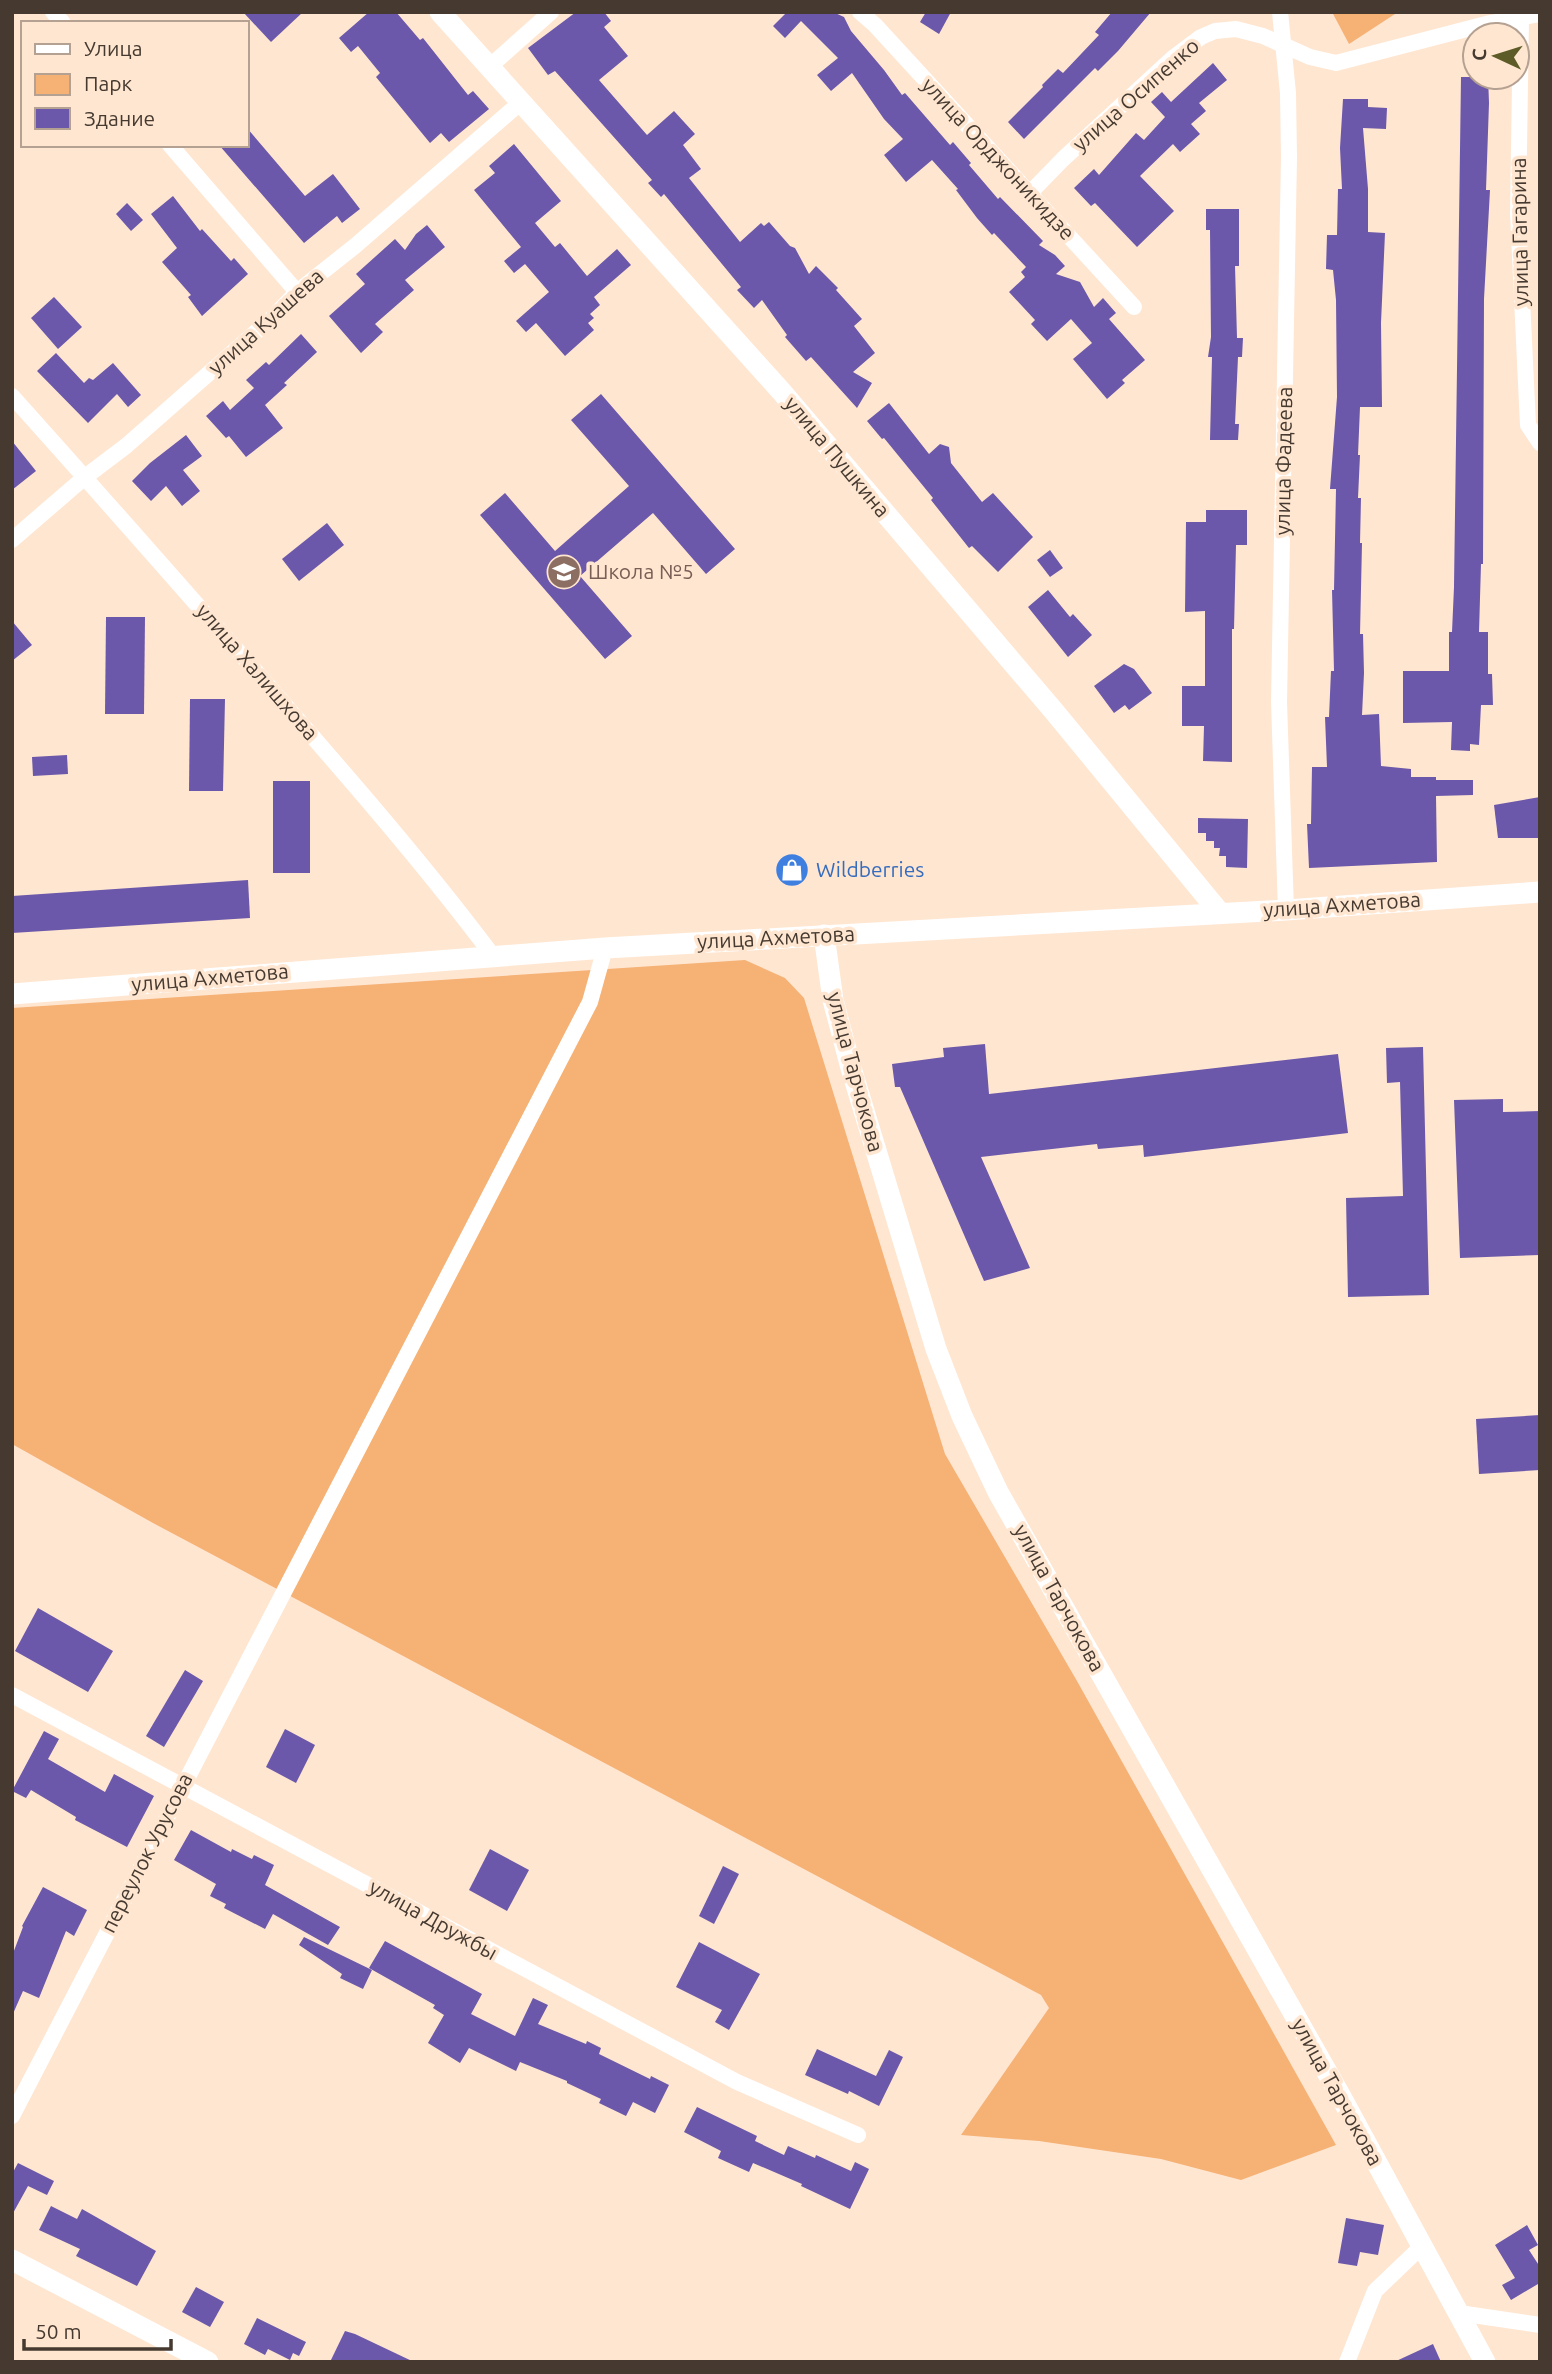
<svg xmlns="http://www.w3.org/2000/svg" width="1552" height="2374" viewBox="0 0 1552 2374" font-family="Ubuntu,sans-serif">
	<style>
		.green { fill: #f6b175 }
		.building { fill: #6b58aa }
		.lines { fill: none; stroke-linecap: round; stroke-linejoin: round }
		.street { stroke: #fff; stroke-width: 16 }
		.secondary { stroke: #fff; stroke-width: 21 }
		.labels { text-anchor: middle; stroke-width: 7; stroke-linejoin: round; paint-order: stroke }
		.street-label { font-size: 21px; fill: #463a30; stroke: #ffe6d1 }
		.education-label { font-size: 21px; fill: #785e54; stroke: #ffe6d1; text-anchor: start }
		.shop-label { font-size: 21px; fill: #366cbe; stroke: #ffe6d1; text-anchor: start }
	</style>
	<rect width="100%" height="100%" fill="#ffe6d1"/>
	<g class="green">
		<path d="M1332 12H1398L1349 44Z"/>
		<path d="M745 960 785 978 804 998 945 1454 1077 1681 1336 2145 1241 2180 1161 2159 1039 2141 961 2135 1049 2008 1041 1995 153 1523 12 1444V1008Z"/>
	</g>
	<g class="building">
		<path d="M243 12H303L271 42Z"/>
		<path d="M369 12H396L420 40 423 38 468 95 473 91 489 109 449 142 441 133 430 143 376 77 380 73 358 46 351 52 339 38Z"/>
		<path d="M576 12H604L611 21 604 27 628 56 599 80 647 135 674 111 695 134 683 145 701 169 689 178 740 242 761 223 764 226 769 222 790 246 795 248 809 274 816 266 838 288 836 290 862 319 854 326 875 353 853 372 872 383 857 408 811 357 806 361 785 337 787 335 762 300 754 308 737 290 741 287 664 194 661 197 648 183 652 180 555 71 548 75 528 48Z"/>
		<path d="M787 12H833L844 17 851 31 884 70 902 95 905 93 950 145 953 142 971 163 969 165 998 199 1000 197 1043 241 1039 245 1055 255 1065 266 1056 274 1080 282 1094 307 1103 298 1116 313 1109 319 1145 360 1122 380 1125 383 1107 399 1073 359 1092 343 1071 319 1047 341 1031 324 1035 320 1009 292 1025 277 1021 272 1026 267 994 233 992 235 977 218 956 190 958 189 932 160 906 182 884 155 903 139 884 119 852 73 831 91 817 75 838 58 801 21 785 38 773 26Z"/>
		<path d="M926 12H951L939 34 920 22Z"/>
		<path d="M1112 12H1151L1118 51 1098 71 1095 68 1024 139 1008 122 1043 87 1042 85 1058 69 1063 73 1099 35 1095 32Z"/>
		<path d="M1213 63 1227 80 1199 103 1206 111 1191 124 1200 134 1180 152 1173 144 1140 176 1174 211 1137 247 1095 203 1091 206 1074 188 1094 169 1099 175 1136 133 1144 140 1165 117 1151 102 1162 92 1171 102Z"/>
		<path d="M1461 77H1488L1489 103 1486 190H1490L1484 299 1483 564H1481L1479 632H1488V674H1492L1493 705H1481L1479 745 1470 744V751L1451 750 1452 722 1403 723V671H1449V632H1452L1454 587Z"/>
		<path d="M1343 99H1368V107L1387 108 1386 129 1363 128 1368 189V232L1385 233 1381 323 1382 407H1360L1358 455H1360L1358 498H1361L1360 543H1362L1360 634H1363L1364 673 1362 715 1379 714 1381 766 1411 769V777H1436V780H1473V795L1436 796 1437 862 1309 868 1307 824H1311L1312 767H1327L1325 717H1329L1331 671H1334L1332 590H1334L1336 489H1330L1337 397 1336 300 1333 270 1326 269 1327 235H1337L1338 189H1342L1340 148Z"/>
		<path d="M247 128 305 196 333 174 360 209 342 223 337 216 304 243 219 145H247Z"/>
		<path d="M514 144 561 201 535 223 555 247 560 243 587 276 617 249 631 265 594 297 600 305 590 314 594 318 588 323 594 330 565 356 536 323 526 332 516 321 549 292 525 264 514 273 504 261 521 247 474 190 495 173 489 166Z"/>
		<path d="M173 196 200 231 202 229 231 261 234 258 248 274 202 316 188 297 191 295 162 262 177 248 151 214Z"/>
		<path d="M127 203 143 220 131 231 116 214Z"/>
		<path d="M1206 209H1239V266H1235L1237 338H1243L1242 357H1238L1235 424H1239L1238 440H1210L1212 357H1208L1211 337 1210 230H1206Z"/>
		<path d="M427 225 445 247 405 280 414 290 375 324 383 332 361 353 329 316 365 284 356 274 395 239 405 250 416 234Z"/>
		<path d="M54 297 82 327 58 349 31 318Z"/>
		<path d="M301 334 317 352 284 383 287 385 265 405 283 428 246 457 229 436 226 438 206 416 223 401 230 410 254 388 246 380 266 362 269 365Z"/>
		<path d="M56 353 84 383 89 378 93 380 113 363 141 395 128 407 117 394 88 423 37 371Z"/>
		<path d="M601 394 735 549 706 574 653 513 580 576 632 636 605 659 480 515 505 493 555 551 629 486 571 420Z"/>
		<path d="M889 403 929 454 940 444 949 447 951 463 982 502 993 493 1033 537 998 572 972 546 969 548 931 500 933 498 884 438 882 439 867 421Z"/>
		<path d="M186 435 202 456 183 470 200 491 182 506 166 486 151 501 132 481 150 463Z"/>
		<path d="M12 441 36 471 12 490Z"/>
		<path d="M1206 510H1247V545H1236L1234 629H1232V762L1203 761 1204 726H1182V686H1205V611L1185 612 1186 522H1206Z"/>
		<path d="M327 523 344 545 299 581 282 559Z"/>
		<path d="M1050 550 1063 568 1050 577 1037 560Z"/>
		<path d="M1048 590 1070 617 1073 614 1092 635 1068 657 1028 607Z"/>
		<path d="M106 617H145L144 714H105Z"/>
		<path d="M12 621 32 645 12 661Z"/>
		<path d="M1124 664 1134 669 1152 693 1129 710 1125 705 1114 713 1094 686Z"/>
		<path d="M190 699H225L223 791H189Z"/>
		<path d="M67 755 68 774 33 776 32 757Z"/>
		<rect x="273" y="781" width="37" height="92"/>
		<path d="M1540 797V838H1498L1494 805Z"/>
		<path d="M1198 818 1248 819 1247 868 1226 867V856H1219L1220 848H1214V841H1206V833H1198Z"/>
		<path d="M780 861H804V879L781 880Z"/>
		<path d="M248 880 250 918 12 933V896Z"/>
		<path d="M985 1044 989 1094 1338 1054 1348 1133 1144 1157 1143 1145 1098 1149 1097 1144 981 1157 1030 1268 984 1281 900 1087H895L892 1064 944 1057 943 1048Z"/>
		<path d="M1423 1047 1429 1295 1348 1297 1346 1198 1403 1196 1400 1082 1387 1083 1386 1048Z"/>
		<path d="M1503 1099V1112L1540 1111V1255L1460 1258 1454 1100Z"/>
		<path d="M1540 1415V1470L1479 1474 1476 1419Z"/>
		<path d="M38 1608 113 1651 88 1692 15 1651Z"/>
		<path d="M185 1670 203 1681 164 1747 146 1736Z"/>
		<path d="M285 1729 315 1745 296 1783 266 1767Z"/>
		<path d="M44 1731 59 1739 48 1759 105 1792 114 1774 154 1796 127 1847 75 1820 76 1817 31 1790 26 1798 12 1791Z"/>
		<path d="M191 1830 231 1852 232 1849 252 1859 254 1855 274 1865 265 1885 340 1927 328 1945 273 1914 265 1929 224 1908 226 1904 210 1896 216 1884 174 1860Z"/>
		<path d="M490 1849 529 1870 507 1911 469 1890Z"/>
		<path d="M723 1866 739 1874 714 1924 699 1916Z"/>
		<path d="M43 1887 87 1910 74 1936 66 1931 39 1998 23 1991 12 2016V1956L23 1927 22 1926Z"/>
		<path d="M304 1937 372 1970 363 1989 340 1978 342 1974 299 1945Z"/>
		<path d="M385 1941 482 1994 471 2014 515 2036 533 1998 548 2005 538 2024 586 2044 587 2041 601 2048 599 2054 650 2079 651 2076 669 2085 655 2113 633 2102 626 2116 599 2103 601 2099 567 2083V2081L520 2062 516 2071 469 2048 460 2063 428 2043 444 2015 433 2008 435 2005 369 1968Z"/>
		<path d="M699 1942 760 1974 729 2030 715 2022 722 2010 676 1987Z"/>
		<path d="M817 2049 876 2076 889 2050 903 2057 879 2106 849 2091 848 2094 805 2075Z"/>
		<path d="M697 2107 757 2136 755 2141 784 2155 788 2146 815 2158 816 2155 851 2171 855 2162 869 2169 850 2209 801 2186 802 2184 753 2163 749 2172 718 2158 721 2151 684 2132Z"/>
		<path d="M18 2163 54 2181 47 2195 28 2186 12 2215V2174Z"/>
		<path d="M51 2206 77 2219 82 2209 156 2251 137 2286 76 2256 80 2249 39 2230Z"/>
		<path d="M1346 2218 1384 2225 1378 2255 1360 2252 1357 2266 1338 2263Z"/>
		<path d="M1527 2225 1538 2245 1529 2250 1540 2267V2279L1538 2284 1511 2300 1502 2285 1515 2278 1495 2245Z"/>
		<path d="M196 2287 224 2302 210 2327 182 2312Z"/>
		<path d="M257 2318 306 2342 299 2356 293 2353 290 2360 268 2349 265 2355 244 2344Z"/>
		<path d="M345 2331 355 2334 414 2362H330Z"/>
		<path d="M1433 2344 1441 2362H1394Z"/>
	</g>
	<g class="lines">
		<g class="street">
			<path d="M53 12 63 23"/>
			<path d="M860 12 875 25 1134 307"/>
			<path d="M1280 12 1288 93 1289 157 1279 702 1286 910"/>
			<path d="M1521 18 1518 214 1528 425 1540 443"/>
			<path d="M488 68 551 12"/>
			<path d="M170 145 297 292"/>
			<path d="M1029 194 1063 159 1173 58 1201 37 1215 31 1236 29 1263 36 1310 57 1336 63 1490 23 1540 14"/>
			<path d="M12 396C100 494 186 592 272 690 348 777 424 864 493 956"/>
			<path d="M12 540 85 477 126 446 273 317 297 292 355 246 520 103"/>
			<path d="M12 1695 737 2082 858 2135"/>
			<path d="M12 2116 590 1002 605 948"/>
			<path d="M1459 2313 1540 2325"/>
			<path d="M1347 2362 1375 2291 1421 2247"/>
		</g>
		<g class="secondary">
			<path d="M440 12 781 391 1053 710 1220 913"/>
			<path d="M824 935 833 1000 851 1068 936 1349 962 1416 998 1492 1340 2095 1485 2362"/>
			<path d="M12 994 605 948 1286 910 1540 892"/>
			<path d="M12 2260 208 2362"/>
		</g>
	</g>
	<defs>
		<g id="school-disc" transform="scale(1.75)"><circle r="9.5" fill="#8d6e63" stroke="#ffe6d1"/><path d="M0-5L7-2L0 1L-7-2ZM-4 1L0 2.5L4 1V4Q0 6-4 4Z" fill="#fff"/></g>
		<g id="shop-disc" transform="scale(1.75)"><circle r="9.5" fill="#3f7fe0" stroke="#ffe6d1"/><path d="M-5-2.5h2.3a2.7 3.5 0 0 1 5.4 0H5L5.5 6h-11ZM-1.5-2.5h3a1.5 2.3 0 0 0-3 0Z" fill="#fff"/></g>
	</defs>
	<g fill-rule="evenodd">
		<use href="#school-disc" x="564" y="572"/>
		<use href="#shop-disc" x="792" y="870"/>
	</g>
	<g class="labels">
		<g class="street-label">
			<text transform="translate(1136 95) rotate(-41)" y="7">улица Осипенко</text>
			<text transform="translate(998 159) rotate(47)" y="7">улица Орджоникидзе</text>
			<text transform="translate(1520 232) rotate(-91)" y="7">улица Гагарина</text>
			<text transform="translate(266 322) rotate(-42)" y="7">улица Куашева</text>
			<text transform="translate(837 457) rotate(50)" y="7">улица Пушкина</text>
			<text transform="translate(1284 461) rotate(-89)" y="7">улица Фадеева</text>
			<text transform="translate(257 672) rotate(49)" y="7">улица Халишхова</text>
			<text transform="translate(1342 905) rotate(-4)" y="7">улица Ахметова</text>
			<text transform="translate(776 938) rotate(-3)" y="7">улица Ахметова</text>
			<text transform="translate(210 978) rotate(-5)" y="7">улица Ахметова</text>
			<text transform="translate(855 1072) rotate(75)" y="7">улица Тарчокова</text>
			<text transform="translate(1059 1598) rotate(61)" y="7">улица Тарчокова</text>
			<text transform="translate(147 1853) rotate(-63)" y="7">переулок Урусова</text>
			<text transform="translate(433 1920) rotate(29)" y="7">улица Дружбы</text>
			<text transform="translate(1337 2092) rotate(61)" y="7">улица Тарчокова</text>
		</g>
		<g class="education-label">
			<text x="588" y="579">Школа №5</text>
		</g>
		<g class="shop-label">
			<text x="816" y="877">Wildberries</text>
		</g>
	</g>
	<rect width="1552" height="2374" fill="none" stroke="#463a30" stroke-width="28"/>
	<rect x="21" y="21" width="228" height="126" fill="#ffe6d1" stroke="#b5a191" stroke-width="2"/>
	<rect x="35" y="44" width="35" height="10" fill="#ffffff" stroke="#b5a191" stroke-width="2"/>
	<text x="84" y="56" font-size="21" fill="#463a30">Улица</text>
	<rect x="35" y="74" width="35" height="21" fill="#f6b175" stroke="#b5a191" stroke-width="2"/>
	<text x="84" y="91" font-size="21" fill="#463a30">Парк</text>
	<rect x="35" y="108" width="35" height="21" fill="#6b58aa" stroke="#b5a191" stroke-width="2"/>
	<text x="84" y="126" font-size="21" fill="#463a30">Здание</text>
	<g transform="translate(1496 56) rotate(274)"><circle r="33" fill="#ffe6d1" stroke="#b5a191" stroke-width="2"/>
	<path d="M0-5L12 26L0 18L-12 26Z" fill="#5d5c28"/>
	<text y="-10" font-size="19" font-weight="bold" text-anchor="middle" fill="#463a30">С</text>
	</g>
	<path d="M24 2339v10h147v-10" fill="none" stroke="#463a30" stroke-width="3.5"/>
	<text x="35" y="2339" font-size="21" fill="#463a30" stroke="#ffe6d1" stroke-width="5" paint-order="stroke">50 m</text>
</svg>
